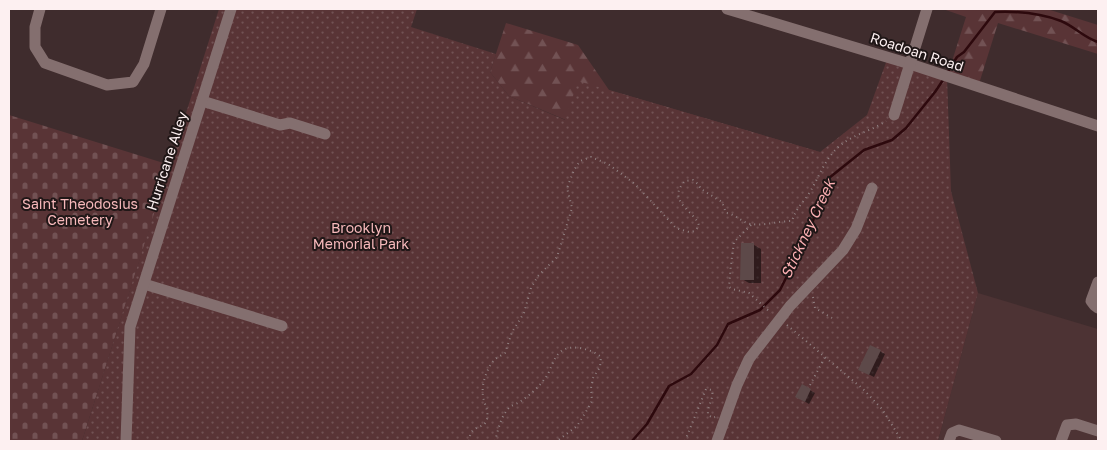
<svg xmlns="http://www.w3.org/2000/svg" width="1107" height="450" viewBox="0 0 1107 450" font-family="'Golos Text',sans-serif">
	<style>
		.built { fill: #4d3334 }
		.forest { fill: url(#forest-firs) }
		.cemetery { fill: url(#cemetery-stones) }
		.park { fill: url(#park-dots) }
		.shadow { fill: #0007 }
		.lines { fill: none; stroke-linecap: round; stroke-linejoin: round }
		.stream { stroke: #2d090d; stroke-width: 2.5 }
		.building { fill: #5d4949 }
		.path { stroke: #928283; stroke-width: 2; stroke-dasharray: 1 4; stroke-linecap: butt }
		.minor { stroke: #846f6f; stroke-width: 11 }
		.labels { text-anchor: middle; stroke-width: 4; stroke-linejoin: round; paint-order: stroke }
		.street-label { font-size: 14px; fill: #fdf0f1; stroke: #201717 }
		.park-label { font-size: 14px; fill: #f7b9bb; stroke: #201717 }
		.water-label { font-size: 15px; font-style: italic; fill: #fbafb2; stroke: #201717 }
	</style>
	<defs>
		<pattern id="forest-firs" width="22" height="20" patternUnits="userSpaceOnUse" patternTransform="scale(1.25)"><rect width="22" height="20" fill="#593436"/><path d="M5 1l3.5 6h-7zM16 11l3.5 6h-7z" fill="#725254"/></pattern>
		<pattern id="cemetery-stones" width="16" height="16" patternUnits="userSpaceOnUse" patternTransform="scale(1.25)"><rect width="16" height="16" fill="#593436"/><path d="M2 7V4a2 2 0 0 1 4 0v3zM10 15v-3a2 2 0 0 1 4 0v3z" fill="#725254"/></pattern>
		<pattern id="park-dots" width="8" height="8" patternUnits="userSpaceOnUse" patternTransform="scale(1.25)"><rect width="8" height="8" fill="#593436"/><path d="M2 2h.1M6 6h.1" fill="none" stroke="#725254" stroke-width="1.8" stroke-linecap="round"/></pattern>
	</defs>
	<rect width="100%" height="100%" fill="#3f2c2d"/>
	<path class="built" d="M978 293 1098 329V441H938Z"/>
	<g class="forest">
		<path d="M943 9H1047L1098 25V54L998 23 978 87 947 77 966 17Z"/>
		<path d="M506 23 578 45 609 90 820 152 566 120 509 96 490 72Z"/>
	</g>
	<path class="cemetery" d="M9 115 170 165 82 441H9Z"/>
	<path class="park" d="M219 9H417L411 27 496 54 490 72 509 96 565 120 578 81 820 152 867 115 888 57 947 77 951 191 978 293 938 441H82Z"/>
	<g class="shadow">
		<path d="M754 245 761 249V283H749L742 279Z"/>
		<path d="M871 346 885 354 874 377 864 372Z"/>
		<path d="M803 386 815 393 809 404 797 397Z"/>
	</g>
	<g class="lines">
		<g class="stream">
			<path d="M947 73 957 57 964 52 995 12C1017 11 1040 13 1061 21 1074 26 1084 38 1098 42"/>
			<path d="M632 441 647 424 669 386 691 374 717 345 728 324 760 310 780 290 808 234 829 178 864 150 892 140 906 128 935 92 943 80"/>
		</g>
	</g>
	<g class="building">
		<path d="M741 243H754V280H740Z"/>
		<path d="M870 345 881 350 869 375 858 370Z"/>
		<path d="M802 384 811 389 805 402 795 397Z"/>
	</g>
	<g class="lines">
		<g class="path">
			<path d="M751 225 734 242 731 264 729 287 732 289 749 293 771 313"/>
			<path d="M813 297 815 308 832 318"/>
			<path d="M787 325 863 389 882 409 902 441"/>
			<path d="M810 385 825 357"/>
			<path d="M469 441C471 422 484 431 487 419 489 410 484 404 483 396 481 385 487 367 495 359 498 357 502 355 505 353L512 332 524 313 531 288 538 276 557 257 572 208 567 188 574 170 580 161 591 157 608 164 635 184 676 228 689 232 695 231 699 226C696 211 665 202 685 181L693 180 698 184 701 189 722 202 726 213C736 214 742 223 751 224 764 226 779 221 792 221 796 208 803 203 810 192 820 175 826 156 842 144 855 134 873 130 886 121"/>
			<path d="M495 441C498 431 500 418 508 409 511 405 517 404 521 401 530 395 540 386 546 377 552 369 553 354 565 349 576 345 593 350 601 357L600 367 593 378 591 388 592 401 587 410 577 426 557 441"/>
			<path d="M685 441 706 389 712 390C714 399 707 406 708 415L713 418 715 417"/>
		</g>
		<g class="minor">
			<path d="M40 9 35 27V47L45 63 107 85 133 82 144 64 161 9"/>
			<path d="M727 9 910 64 1098 126"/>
			<path d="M202 101 280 125 290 123 325 134"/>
			<path d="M894 115 927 9"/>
			<path d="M1098 282 1091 301 1094 305 1098 308"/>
			<path d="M144 284 282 326"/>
			<path d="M126 441 130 327 231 9"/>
			<path d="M717 441 737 385 749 359 790 306 843 250 856 229 872 188"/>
			<path d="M949 441 952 433 959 430 996 441"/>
			<path d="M1061 441 1067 425 1076 424 1098 431"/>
		</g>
	</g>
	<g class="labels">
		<g class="street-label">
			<text transform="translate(917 52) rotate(18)" y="5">Roadoan Road</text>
			<text transform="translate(167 161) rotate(-72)" y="5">Hurricane Alley</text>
		</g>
		<g class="park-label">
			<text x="80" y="209">Saint Theodosius<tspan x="80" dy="16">Cemetery</tspan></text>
			<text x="361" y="233">Brooklyn<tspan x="361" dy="16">Memorial Park</tspan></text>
		</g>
		<g class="water-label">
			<text transform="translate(808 229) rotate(-65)" y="5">Stickney Creek</text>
		</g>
	</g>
	<rect width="1107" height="450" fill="none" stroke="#fdf0f1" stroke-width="20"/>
</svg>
